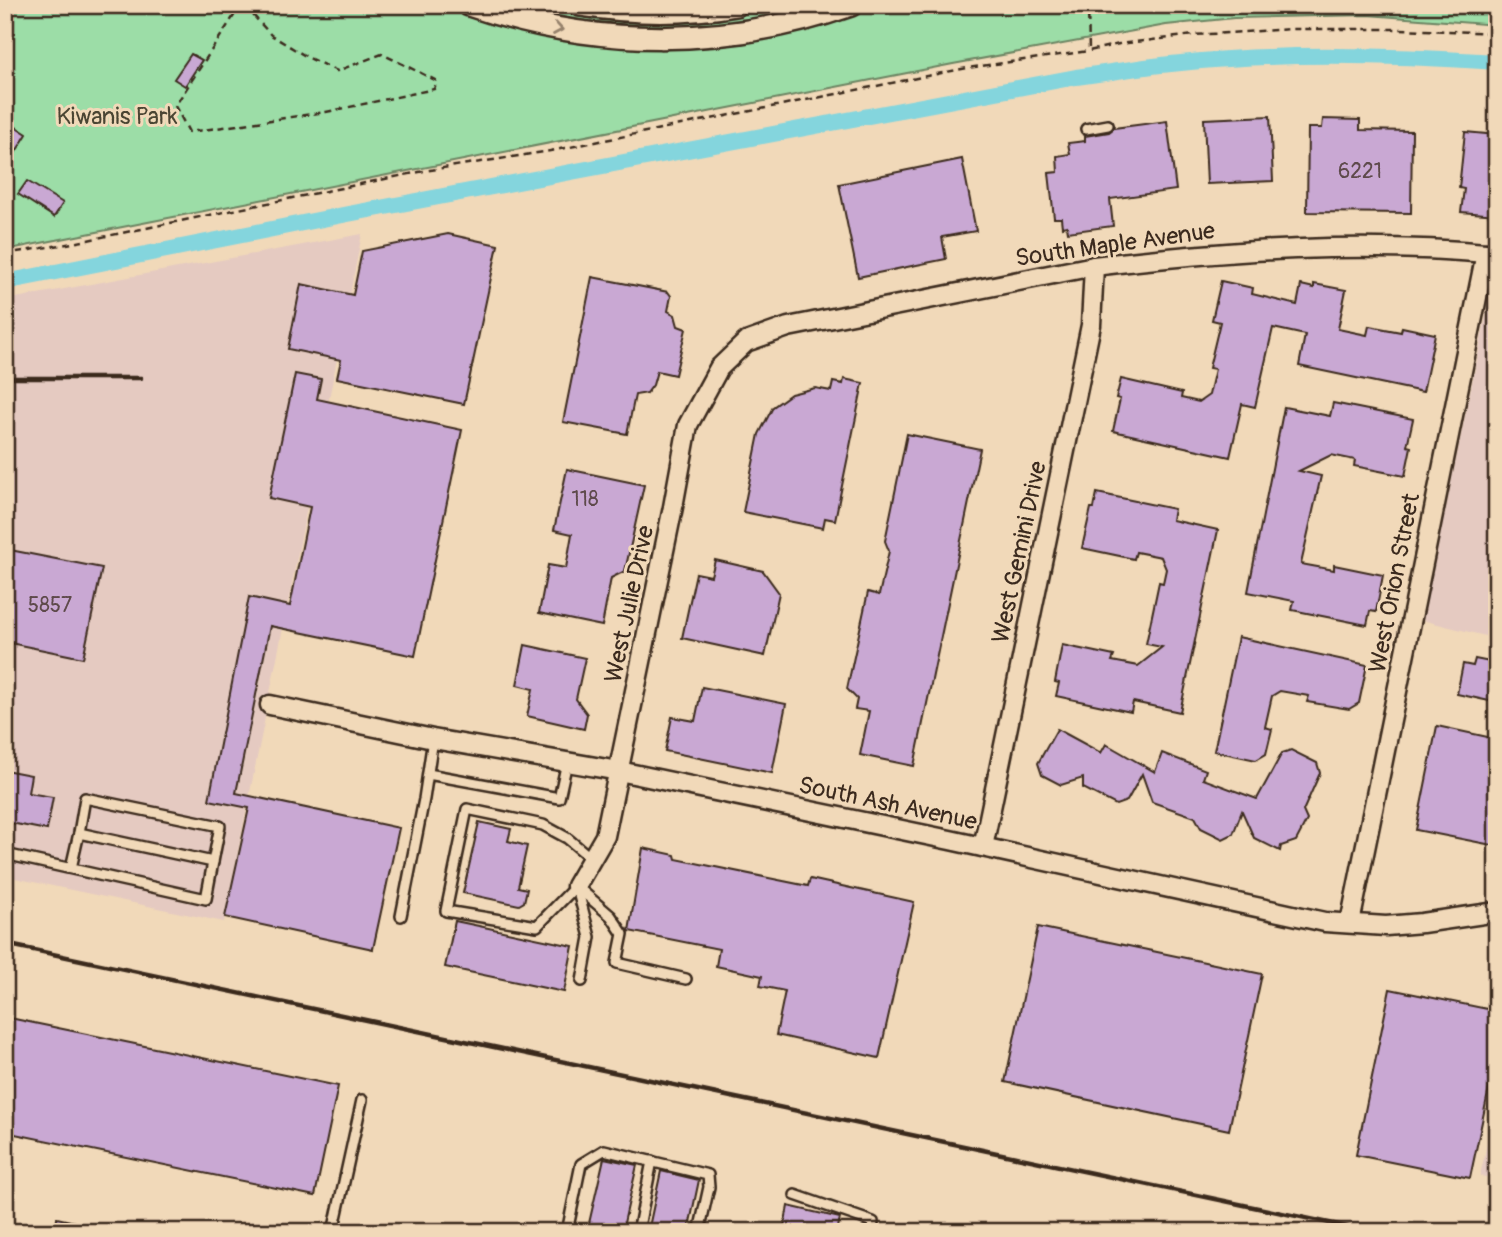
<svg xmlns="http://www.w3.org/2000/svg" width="1502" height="1237" viewBox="0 0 1502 1237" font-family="Pangolin,sans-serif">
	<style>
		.built { fill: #e5cac1 }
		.green { fill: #9cdda7; stroke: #6c8462; stroke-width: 2 }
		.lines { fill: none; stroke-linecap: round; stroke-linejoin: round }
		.canal { stroke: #84d5dd; stroke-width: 16 }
		.building { fill: #c9a8d3; stroke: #3b2a1e; stroke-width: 2 }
		.service-casing { stroke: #3b2a1e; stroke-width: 14 }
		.minor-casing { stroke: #3b2a1e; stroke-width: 23 }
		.tertiary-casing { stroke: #3b2a1e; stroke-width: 26 }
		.path { stroke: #3b2a1e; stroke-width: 2.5; stroke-dasharray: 7 5; stroke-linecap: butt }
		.service { stroke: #f1d9b9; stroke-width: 9 }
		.minor { stroke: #f1d9b9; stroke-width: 18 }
		.tertiary { stroke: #f1d9b9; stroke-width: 21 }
		.rail { stroke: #3b2a1e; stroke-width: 4.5 }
		.oneway { stroke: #96826c }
		.labels { text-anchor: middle; stroke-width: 6; stroke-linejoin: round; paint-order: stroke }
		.number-label { font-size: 21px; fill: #5e4a4b }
		.park-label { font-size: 24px; fill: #4a4533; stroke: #f1d9b9 }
		.street-label { font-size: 24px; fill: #3b2a1e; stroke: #f1d9b9 }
	</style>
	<rect width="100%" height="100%" fill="#f1d9b9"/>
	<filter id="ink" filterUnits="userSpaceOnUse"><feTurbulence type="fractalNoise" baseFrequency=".0143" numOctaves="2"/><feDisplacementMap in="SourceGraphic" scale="14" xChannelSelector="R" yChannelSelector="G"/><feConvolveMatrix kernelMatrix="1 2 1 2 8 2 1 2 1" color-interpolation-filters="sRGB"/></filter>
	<g filter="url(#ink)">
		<g class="built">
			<path d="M362 234 224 922 5 876V300Z"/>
			<path d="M1497 277V639L1422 620 1493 283Z"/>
			<path d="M1497 1098V1179L1480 1176Z"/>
		</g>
		<path class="green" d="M5 5H1497V25L1368 15 1234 18 1166 25 953 64 5 250Z"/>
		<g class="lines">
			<path class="canal" d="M5 282 348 214 1076 77C1108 73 1139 67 1171 64 1279 52 1389 55 1497 62"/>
		</g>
		<g class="building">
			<path d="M191 54 202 60 185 86 174 79Z"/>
			<path d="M1270 116 1273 181 1207 184 1204 119Z"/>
			<path d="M1323 119 1360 120V130L1412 131 1411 213 1307 212 1308 128H1322Z"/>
			<path d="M1167 121 1176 190 1110 199 1113 226 1068 232 1067 226 1062 227 1061 218H1054L1049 173 1058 172 1057 156 1070 154 1068 143 1085 141V136L1109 132 1114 128Z"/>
			<path d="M13 125 27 134 5 169V139Z"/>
			<path d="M1465 132 1497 135V215L1461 212 1464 189 1459 188Z"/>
			<path d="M962 159 976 231 942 237 946 259 858 277 839 184Z"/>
			<path d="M27 181 63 203 54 217 18 194Z"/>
			<path d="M448 234 498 245 464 404 337 378 341 360 288 349 301 284 353 295 362 251Z"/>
			<path d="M592 277 668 292 671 296 668 311 675 315 678 326 686 329 675 375 657 371 653 385 647 393 635 395 627 434 563 422Z"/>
			<path d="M1221 281 1253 288 1252 294 1297 305 1301 285 1314 288V284L1346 290 1338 329 1367 335 1369 326 1401 332 1402 327 1435 334 1423 392 1299 366 1305 335 1273 328 1255 407 1242 404 1230 457 1113 431 1120 399 1116 398 1121 379 1182 393 1181 398 1199 402 1209 395 1215 369 1209 368 1220 322 1212 320Z"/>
			<path d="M295 374 321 379 317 399 462 430 415 656 270 626 236 793 399 828 373 949 225 917 249 808 209 800 249 597 290 606 310 507 269 498Z"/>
			<path d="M844 379 863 383 835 520 825 518 823 528 743 512 759 434 773 407 791 394 815 388 831 391 833 382 843 384Z"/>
			<path d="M1333 403 1413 419 1407 446 1411 447 1405 476 1354 466 1355 460 1331 455 1299 471 1321 476 1301 564 1334 570V565L1383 575 1376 612 1370 611 1367 625 1292 610 1294 601 1248 592 1284 407 1330 416Z"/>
			<path d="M907 434 980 449 914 766 860 755 869 711 855 709 857 699 847 689 868 592 879 595 889 551 885 541Z"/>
			<path d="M567 469 644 485 625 571 611 578 602 626 539 613 548 565 566 568 572 534 554 530Z"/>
			<path d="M1097 493 1174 509 1172 520 1218 530 1180 712 1133 702 1131 712 1056 696 1059 683 1055 682 1062 645 1114 656 1112 661 1138 666 1162 647 1146 644 1159 582 1163 583 1166 569 1161 557 1136 552 1134 559 1082 548 1091 508H1094Z"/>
			<path d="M5 549 102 568 83 658 5 642Z"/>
			<path d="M715 560 763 571 779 593 765 656 682 638 696 573 711 576Z"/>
			<path d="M1238 637 1367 665 1359 703 1349 709 1307 702 1309 696 1280 691 1272 696 1265 727 1272 729 1266 754 1256 760 1214 751Z"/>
			<path d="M525 645 585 658 576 699 587 714 584 729 527 716 533 689 517 685Z"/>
			<path d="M1475 659 1495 663 1493 674 1497 675V690L1494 702 1457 694 1463 664 1473 666Z"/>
			<path d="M702 687 786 704 772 773 665 751 672 717 695 721Z"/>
			<path d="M1437 726 1497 739V846L1416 830Z"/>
			<path d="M1057 729 1101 753 1106 744 1155 772 1162 753 1206 770 1203 779 1257 799 1282 753 1291 750 1317 763 1320 773 1303 811 1307 820 1296 841 1281 846 1280 851 1254 838 1242 811 1233 834 1223 839 1201 828 1195 817 1152 802 1142 774 1127 801 1116 805 1083 788V778L1061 785 1042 775 1038 763Z"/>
			<path d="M5 770 31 775 28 793 53 797 47 830 5 822Z"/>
			<path d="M479 822 511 829 508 841 527 846 518 887 527 889 524 902 519 905 463 893Z"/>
			<path d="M643 848 675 855 676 859 808 886 810 879 914 902 879 1058 776 1035 785 991 760 986 762 976 716 966 719 949 629 931Z"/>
			<path d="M455 921 573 946 564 992 445 967Z"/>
			<path d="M1038 927 1262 974 1229 1130 1005 1082Z"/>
			<path d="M1390 989 1497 1011V1051L1470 1178 1356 1155Z"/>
			<path d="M5 1017 338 1086 315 1196 5 1132Z"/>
			<path d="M604 1158 637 1165 622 1232H587Z"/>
			<path d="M661 1171 699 1180 688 1232H648Z"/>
			<path d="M788 1206 840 1218 837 1232H783Z"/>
			<path d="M57 1218 97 1227 96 1232H55Z"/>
		</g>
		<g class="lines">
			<g class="service-casing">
				<g id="service">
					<path d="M1086 129 1108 125"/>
					<path d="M428 774 559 798 567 762"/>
					<path d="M79 833 85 798 220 826 213 862"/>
					<path d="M5 854 206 899 213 862 79 833 71 868"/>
					<path d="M576 886 537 926 446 911 467 809 543 825 567 838 592 859"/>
					<path d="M576 886 611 916 623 934 617 963 686 979"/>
					<path d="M577 888 590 937 582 981"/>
					<path d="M401 916 424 799 433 739"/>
					<path d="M795 1195 873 1222 872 1232"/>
					<path d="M333 1232 362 1100"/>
					<path d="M567 1232 581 1164 604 1150 708 1175 709 1187 699 1232"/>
					<path d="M638 1232 652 1161"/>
				</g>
			</g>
			<g class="minor-casing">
				<g id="minor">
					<path d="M270 705 433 739 619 771 950 840 1325 922 1386 926 1422 923 1497 912"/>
					<path d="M983 847 1091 325 1094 266"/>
					<path d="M576 886 605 836 673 507 688 425 719 368 746 342 788 327 1094 266C1227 250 1363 241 1497 254"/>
					<path d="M1350 923 1486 253"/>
				</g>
			</g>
			<g class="tertiary-casing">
				<g id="tertiary">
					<path d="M469 5C593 48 727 49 851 5"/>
					<path d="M580 5C631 13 686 14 736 5"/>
				</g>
			</g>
			<g class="path">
				<path d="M241 5 175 106 189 132 326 112 434 89 437 81 382 54 337 71 307 57 271 35 244 5"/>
				<path d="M1088 5 1089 51"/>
				<path d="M5 254 73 243 424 171 550 151 967 68 1089 51 1119 44 1194 35 1292 29H1400L1497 33"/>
			</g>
			<use href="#service" class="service"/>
			<use href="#minor" class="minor"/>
			<use href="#tertiary" class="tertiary"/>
			<g class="rail">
				<path d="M5 378H141"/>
				<path d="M5 944 1372 1232"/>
			</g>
		</g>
		<defs><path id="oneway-chevron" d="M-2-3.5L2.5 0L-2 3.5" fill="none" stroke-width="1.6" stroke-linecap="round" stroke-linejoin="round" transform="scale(1.75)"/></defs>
		<use class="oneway" href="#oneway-chevron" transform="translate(558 29) rotate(10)"/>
	</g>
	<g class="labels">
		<g class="number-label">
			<text x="1360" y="178">6221</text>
			<text x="585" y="506">118</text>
			<text x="50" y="612">5857</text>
		</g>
		<g class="park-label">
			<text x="117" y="124">Kiwanis Park</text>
		</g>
		<g class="street-label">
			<text transform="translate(1115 244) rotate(-8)" y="8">South Maple Avenue</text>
			<text transform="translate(1019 552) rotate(-78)" y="8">West Gemini Drive</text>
			<text transform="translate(1394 583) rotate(-79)" y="8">West Orion Street</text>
			<text transform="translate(629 604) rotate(-78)" y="8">West Julie Drive</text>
			<text transform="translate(888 803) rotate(12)" y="8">South Ash Avenue</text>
		</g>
	</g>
	<rect width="1502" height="1237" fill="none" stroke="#f1d9b9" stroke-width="28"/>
	<rect x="14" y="14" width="1474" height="1209" fill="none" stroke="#3b2a1e" stroke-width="2.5" filter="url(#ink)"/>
</svg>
